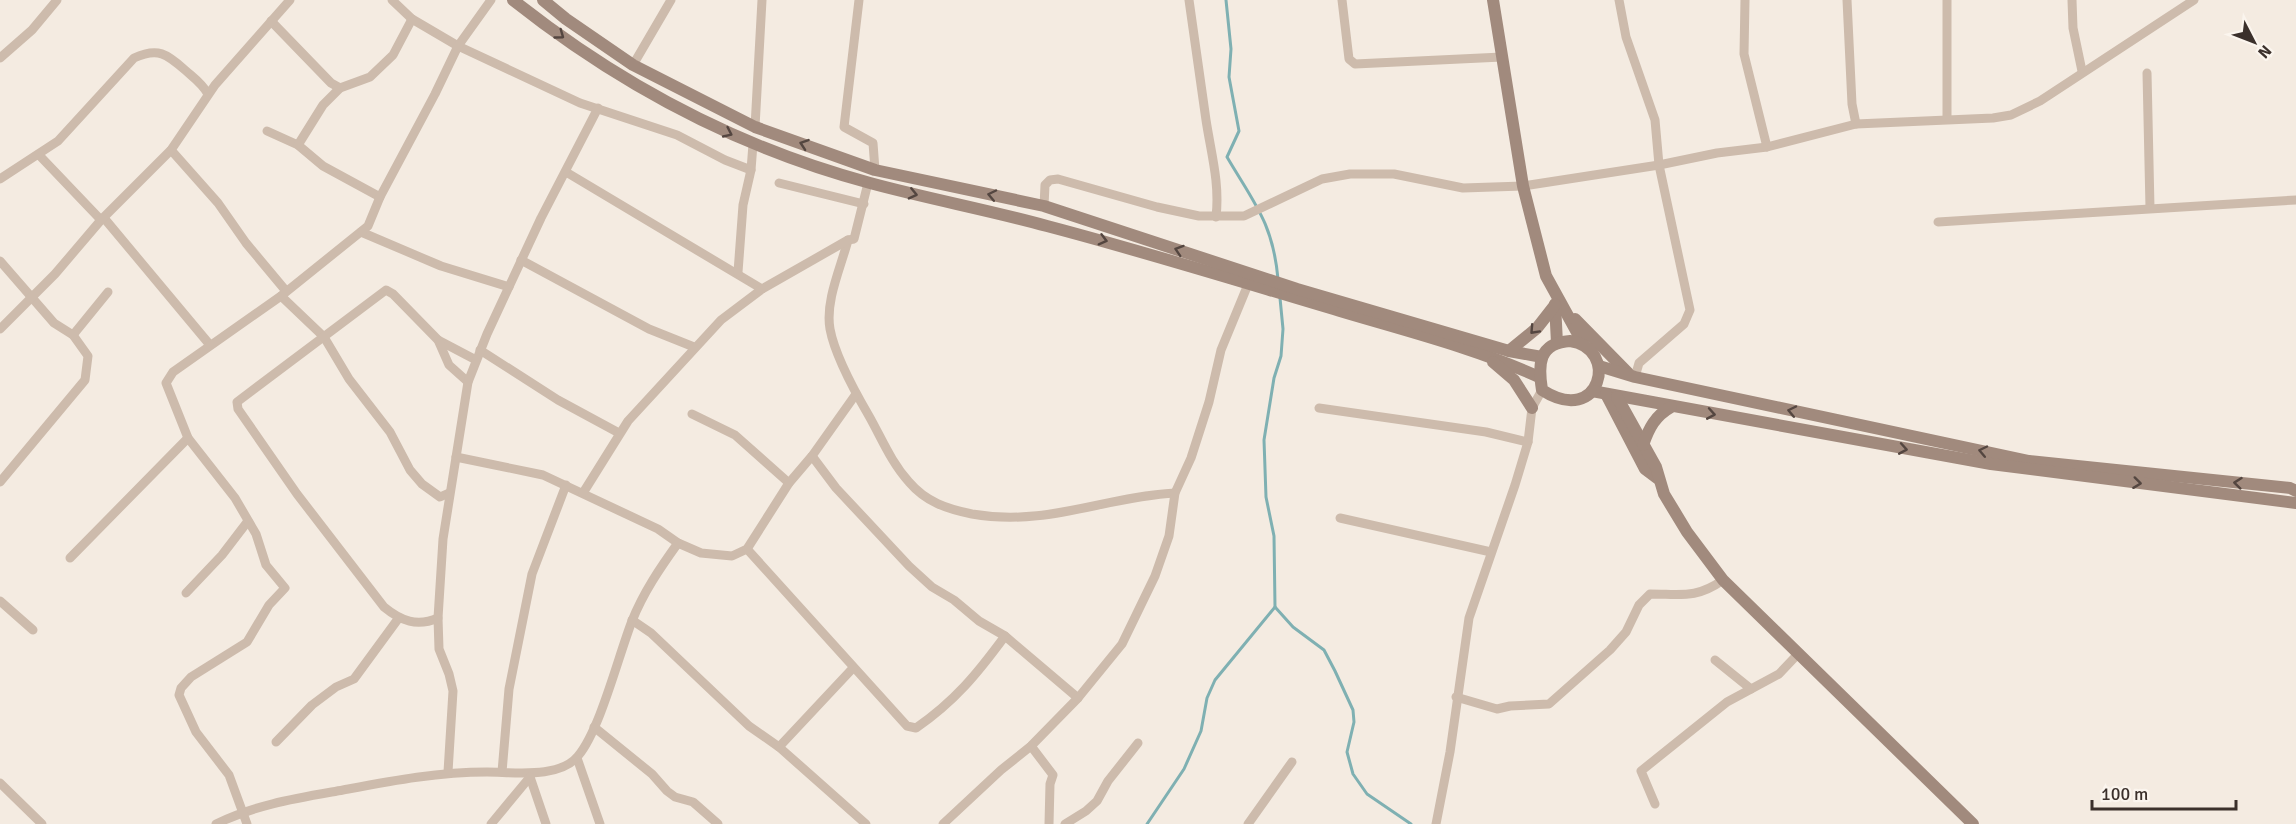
<svg xmlns="http://www.w3.org/2000/svg" width="2296" height="824" viewBox="0 0 2296 824" font-family="Signika,sans-serif">
	<style>
		.lines { fill: none; stroke-linecap: round; stroke-linejoin: round }
		.stream { stroke: #7fb0b2; stroke-width: 3 }
		.minor { stroke: #cdbbac; stroke-width: 9 }
		.secondary { stroke: #a18a7d; stroke-width: 12 }
		.oneway { stroke: #544640 }
	</style>
	<rect width="100%" height="100%" fill="#f4ebe1"/>
	<g class="lines">
		<g class="stream">
			<path d="M1226 0 1231 49 1229 77 1239 131 1227 157C1254 203 1273 223 1278 279"/>
			<path d="M1280 298 1283 329 1281 356 1274 378 1264 440 1266 497 1274 536 1275 607 1293 627 1324 650 1335 671 1353 710 1354 722 1347 752 1353 774 1367 794 1411 824"/>
			<path d="M1147 824 1184 769 1201 731 1207 698 1215 680 1275 607"/>
		</g>
		<g class="minor">
			<path d="M392 0 412 19 458 46 580 103 677 135 725 160 751 170"/>
			<path d="M859 0 844 127 873 143 875 170"/>
			<path d="M1189 0C1195 40 1200 80 1206 120 1211 153 1220 183 1216 217"/>
			<path d="M1342 0 1349 59 1355 64 1502 57"/>
			<path d="M1619 0 1626 37 1655 120 1659 165 1690 310 1684 324 1639 363 1635 377"/>
			<path d="M1745 0 1744 54 1767 147"/>
			<path d="M1847 0 1852 104 1856 124"/>
			<path d="M2072 0 2073 28 2082 71"/>
			<path d="M271 21 331 83 340 88"/>
			<path d="M0 58 32 30 57 0"/>
			<path d="M633 65 671 0"/>
			<path d="M2147 73 2150 208"/>
			<path d="M1947 119V0"/>
			<path d="M755 127 762 0"/>
			<path d="M267 131 298 145 323 166 380 197"/>
			<path d="M298 145 323 105 340 88 370 77 393 55 412 19"/>
			<path d="M171 150 218 203 246 243 286 291"/>
			<path d="M39 155 101 220"/>
			<path d="M566 172 762 289"/>
			<path d="M0 179 58 141 134 58C158 47 167 54 185 70 194 78 202 83 208 94"/>
			<path d="M779 183 864 204"/>
			<path d="M1044 206 1045 185 1050 180 1058 179 1157 207 1199 216H1244L1322 179 1350 174H1394L1463 188 1523 186 1659 165 1717 153 1767 147 1856 124 1993 118 2011 115 2040 101 2194 0"/>
			<path d="M104 218 210 345"/>
			<path d="M1938 222 2296 200"/>
			<path d="M361 232 441 266 509 287"/>
			<path d="M848 240C841 267 825 301 830 329 835 356 855 392 869 416 882 439 891 462 909 482 926 502 947 509 972 514 1047 527 1103 497 1175 493"/>
			<path d="M521 260 649 329 694 347"/>
			<path d="M0 261 54 323 73 335 88 356 85 380 0 482"/>
			<path d="M738 272 743 205 751 170 753 144"/>
			<path d="M281 296 324 337 349 379 390 432 410 470 422 484 440 497 449 493"/>
			<path d="M0 329 55 274 101 220 171 150 215 85 290 0"/>
			<path d="M73 335 108 292"/>
			<path d="M438 340 476 360"/>
			<path d="M480 350 558 400 619 433"/>
			<path d="M1319 408 1486 432 1528 442"/>
			<path d="M692 414 735 435 789 483"/>
			<path d="M812 456 836 488 909 566 932 587 954 600 979 621 1005 636 1078 698"/>
			<path d="M456 457 543 475 658 529 678 543 701 553 732 556 747 549 789 483 812 456 856 394"/>
			<path d="M583 493 628 421 721 320 762 289 848 240 854 239 868 183"/>
			<path d="M1340 518 1491 552"/>
			<path d="M747 549 907 726 916 728C955 701 977 674 1005 636"/>
			<path d="M70 558 188 438"/>
			<path d="M186 593 222 555 248 521"/>
			<path d="M0 601 33 630"/>
			<path d="M438 618C417 627 401 621 384 607L297 494 238 409 237 402 386 290 393 294 438 340 449 365 468 382"/>
			<path d="M632 620 651 633 749 726 779 747 866 824"/>
			<path d="M1715 660 1751 689"/>
			<path d="M1456 697 1497 709 1510 706 1549 704 1610 650 1626 632 1639 605 1650 594C1681 594 1696 599 1723 580"/>
			<path d="M594 727 652 774 667 791 675 797 693 802 718 824"/>
			<path d="M276 742 312 705 336 687 354 679 398 619"/>
			<path d="M1031 746 1053 775 1050 784 1049 824"/>
			<path d="M779 747 853 668"/>
			<path d="M577 758 600 824"/>
			<path d="M448 772 453 691 449 674 439 649 438 618 443 539 468 382 487 334 541 218 598 108"/>
			<path d="M502 772 509 689 532 574 566 485"/>
			<path d="M529 774 546 824"/>
			<path d="M0 783 42 824"/>
			<path d="M1655 804 1641 771 1727 702 1779 674 1797 655"/>
			<path d="M216 824C257 804 298 798 343 790 391 781 437 772 487 772 514 772 559 779 578 756 600 730 618 657 632 621 643 593 660 568 678 543"/>
			<path d="M247 824 229 775 196 732 179 695 181 688 191 677 247 642 269 605 285 588 266 565 256 534 235 498 188 438 166 383 173 372 281 296 368 226 380 197 435 94 458 46 491 0"/>
			<path d="M491 824 530 777"/>
			<path d="M943 824 1001 770 1031 746 1078 698 1122 644 1155 576 1169 536 1175 493 1191 458 1209 402 1221 350 1249 282"/>
			<path d="M1065 824 1086 811 1097 801 1108 781 1138 743"/>
			<path d="M1248 824 1292 762"/>
			<path d="M1436 824 1450 752 1469 618 1515 485 1528 442 1532 408 1542 390"/>
		</g>
		<g class="secondary">
			<path d="M513 0C619 84 739 148 870 183 929 199 989 210 1047 226 1146 252 1242 282 1340 311 1407 331 1475 348 1539 377"/>
			<path d="M543 0 566 19 633 65 755 127 875 170 1044 206 1297 289 1509 351 1542 357"/>
			<path d="M1493 0 1523 186 1546 276 1584 345"/>
			<path d="M1555 304 1557 343"/>
			<path d="M1575 319 1628 373"/>
			<path d="M1570 341C1620 348 1601 428 1542 390 1538 365 1538 343 1570 341Z"/>
			<path d="M1509 351 1537 328 1555 305"/>
			<path d="M1493 362 1514 380 1532 408"/>
			<path d="M1599 366 1635 377 2029 461 2290 488 2296 491"/>
			<path d="M1592 391 1991 464 2296 503"/>
			<path d="M1606 394 1645 469 1657 478"/>
			<path d="M1617 397 1656 467 1664 494 1687 532 1723 580 1973 824"/>
			<path d="M1643 445C1649 428 1655 416 1671 407"/>
		</g>
	</g>
	<defs><path id="oneway-chevron" d="M-2-3.5L2.5 0L-2 3.5" fill="none" stroke-width="1.6" stroke-linecap="round" stroke-linejoin="round" transform="scale(1.5)"/></defs>
	<g class="oneway">
		<use href="#oneway-chevron" transform="translate(560 35) rotate(36)"/>
		<use href="#oneway-chevron" transform="translate(728 133) rotate(25)"/>
		<use href="#oneway-chevron" transform="translate(804 144) rotate(-161)"/>
		<use href="#oneway-chevron" transform="translate(913 194) rotate(13)"/>
		<use href="#oneway-chevron" transform="translate(992 195) rotate(-168)"/>
		<use href="#oneway-chevron" transform="translate(1103 240) rotate(15)"/>
		<use href="#oneway-chevron" transform="translate(1179 250) rotate(-162)"/>
		<use href="#oneway-chevron" transform="translate(1534 330) rotate(133)"/>
		<use href="#oneway-chevron" transform="translate(1792 411) rotate(-168)"/>
		<use href="#oneway-chevron" transform="translate(1711 414) rotate(10)"/>
		<use href="#oneway-chevron" transform="translate(1903 449) rotate(10)"/>
		<use href="#oneway-chevron" transform="translate(1983 451) rotate(-168)"/>
		<use href="#oneway-chevron" transform="translate(2137 483) rotate(7)"/>
		<use href="#oneway-chevron" transform="translate(2238 483) rotate(-174)"/>
	</g>
	<g transform="translate(2254 42) rotate(132)" stroke="#fbf5ee" stroke-width="4.5" paint-order="stroke">
	<path d="M0-4.5L10 22L0 15L-10 22Z" fill="#3b302b"/>
	<text y="-9" font-size="16" font-weight="bold" text-anchor="middle" fill="#3b302b">N</text>
	</g>
	<path d="M2092 800v9h144v-9" fill="none" stroke="#3b302b" stroke-width="3"/>
	<text x="2101" y="800" font-size="18" fill="#3b302b" stroke="#fbf5ee" stroke-width="4.5" paint-order="stroke">100 m</text>
</svg>
